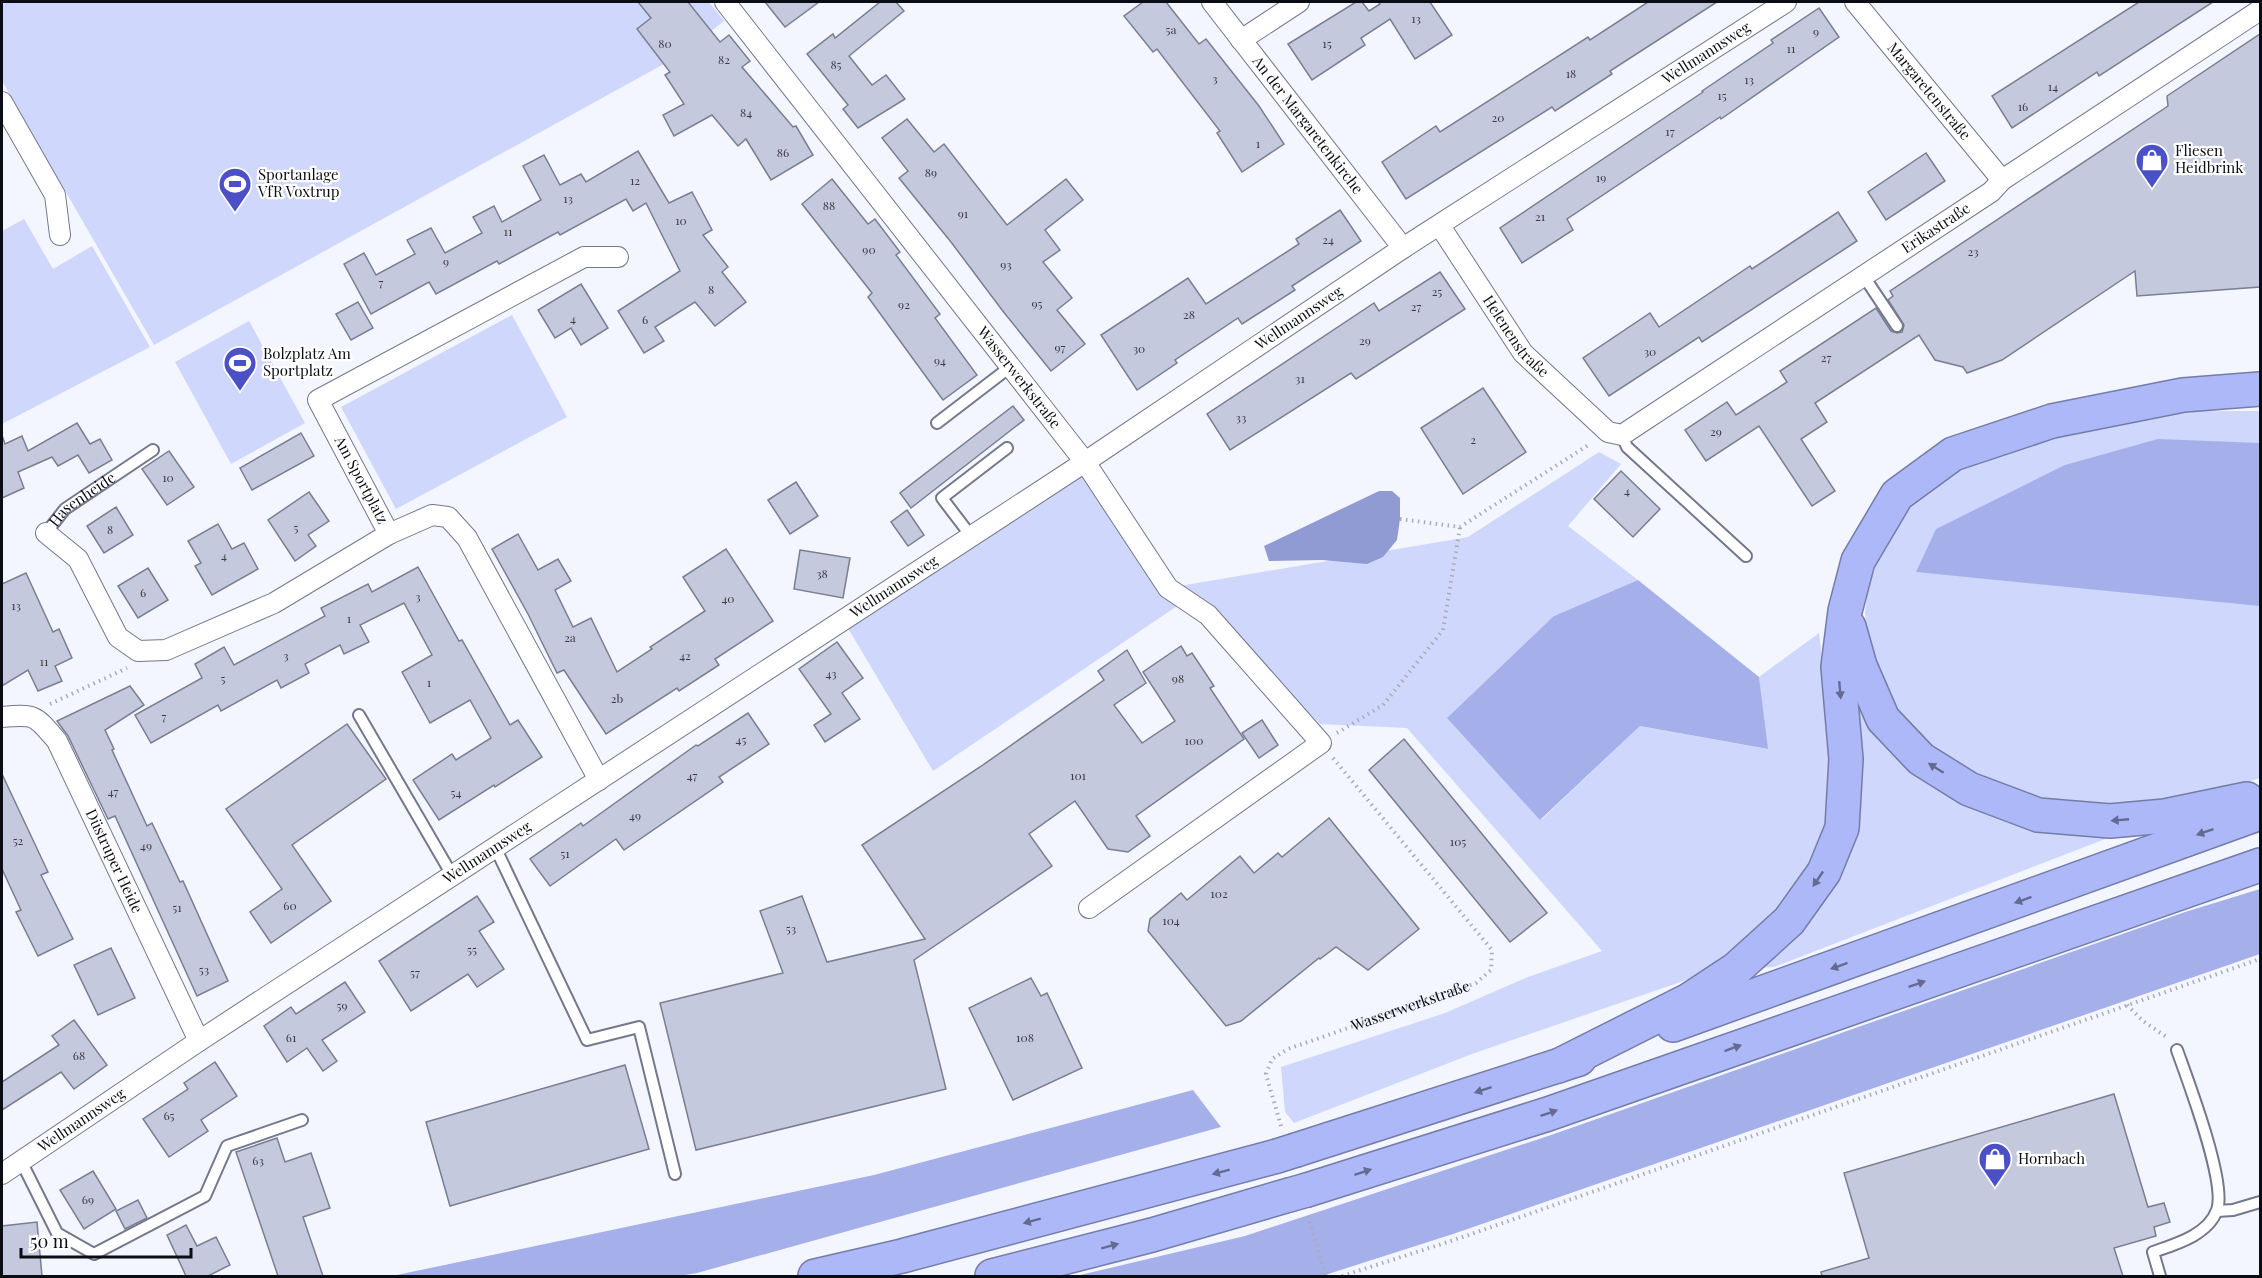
<svg xmlns="http://www.w3.org/2000/svg" width="2262" height="1278" viewBox="0 0 2262 1278" font-family="'Playfair Display',serif">
	<style>
		.green { fill: #cfd7fc }
		.forest { fill: #a5b0ea }
		.water { fill: #909bd3 }
		.building { fill: #c4c9de; stroke: #7a7e91; stroke-width: 1.5 }
		.lines { fill: none; stroke-linecap: round; stroke-linejoin: round }
		.lane-casing { stroke: #74788c; stroke-width: 14 }
		.street-casing { stroke: #74788c; stroke-width: 22 }
		.highway-casing { stroke: #747ca8; stroke-width: 36 }
		.path { stroke: #aaacb5; stroke-width: 4; stroke-dasharray: 1.5 4.5; stroke-linecap: butt }
		.lane { stroke: #fff; stroke-width: 10 }
		.street { stroke: #fff; stroke-width: 20 }
		.highway { stroke: #adb8f8; stroke-width: 33 }
		.highway-bridge-casing { stroke: #747ca8; stroke-width: 36; stroke-linecap: butt }
		.highway-bridge { stroke: #adb8f8; stroke-width: 33 }
		.oneway { fill: #646b91 }
		.labels { text-anchor: middle; stroke-width: 4.5; stroke-linejoin: round; paint-order: stroke }
		.number-label { font-size: 12px; fill: #393c46 }
		.street-label { font-size: 15px; fill: #0b0d14; stroke: #fff }
		.poi-label { font-size: 15px; fill: #0b0d14; stroke: #fff; text-anchor: start }
	</style>
	<rect width="100%" height="100%" fill="#f4f6ff"/>
	<g class="green">
		<path d="M2 2H709L724 21 682 54 154 345 2 81Z"/>
		<path d="M24 219 53 269 92 246 150 347 2 424V231Z"/>
		<path d="M512 315 567 417 396 509 341 407Z"/>
		<path d="M249 321 305 423 231 464 175 362Z"/>
		<path d="M2192 411H2260V778L2196 798 2121 808 2039 803 1976 784 1891 714 1870 667 1865 612 1870 571 1887 529 1919 494 1945 476 2003 449 2131 419Z"/>
		<path d="M1599 452 1621 464 1568 526 1638 580 1554 616 1541 820 1640 726 1767 749 1759 677 1819 633 1836 770 1830 815 1815 859 1776 911 1728 957 1692 978 1472 1054 1294 1123 1285 1112 1281 1067 1445 1013 1528 977 1602 951 1407 728 1320 724 1208 615 1186 600 933 771 843 620 1085 462 1168 588 1468 537Z"/>
		<path d="M1838 667 1883 719 1969 789 2165 816 1774 967 1736 969 1824 872Z"/>
	</g>
	<g class="forest">
		<path d="M2158 439 2260 443V606L1916 572 1936 529 2065 465Z"/>
		<path d="M1638 580 1759 677 1768 749 1640 726 1540 820 1447 718 1554 616Z"/>
		<path d="M2260 889V954L1453 1234 1322 1276H1076L1245 1236 1554 1134 2185 912Z"/>
		<path d="M1193 1090 1221 1127 697 1273 679 1276H392L874 1175Z"/>
	</g>
	<path class="water" d="M1379 491H1392L1400 498V519L1397 540 1383 557 1367 564 1322 560 1269 561 1264 546Z"/>
	<g class="building">
		<path d="M638 2H688L720 42 729 35 750 61 742 67 793 127 796 126 813 155 771 180 746 139 738 146 712 115 674 136 663 115 684 104 665 75 670 72 637 29 651 18Z"/>
		<path d="M765 2H819L785 27Z"/>
		<path d="M880 2H896L904 11 849 56 872 85 886 75 905 99 858 128 843 109 848 105 807 54 833 34 835 38Z"/>
		<path d="M1143 2H1166L1199 44 1206 39 1259 106 1284 144 1242 172 1217 133 1220 131 1157 49 1153 52 1124 16Z"/>
		<path d="M1356 2H1362L1369 11 1380 4 1378 2H1430L1452 35 1415 59 1390 19 1361 38 1365 45 1312 80 1288 44Z"/>
		<path d="M1648 2H1717L1610 71 1612 74 1555 111 1552 107 1406 199 1382 162 1436 126 1440 132 1588 37 1590 40Z"/>
		<path d="M2139 2H2213L2099 76 2097 72 2012 128 1992 96Z"/>
		<path d="M1819 8 1839 37 1721 119 1720 117 1567 219 1573 230 1522 263 1500 228 1703 92 1702 91 1773 43 1771 40Z"/>
		<path d="M2260 34V287L2137 296 2135 271 2002 360 1967 373 1963 367 1935 360 1919 335 1815 403 1827 422 1801 439 1835 491 1812 506 1759 426 1706 461 1685 430 1727 402 1736 415 1787 382 1780 371 1876 308 1891 331 1897 333 1902 332 1904 325 1888 300 1893 296 1890 291 2168 106 2167 96Z"/>
		<path d="M907 119 934 152 944 144 1007 225 1066 179 1083 200 1045 230 1060 250 1043 262 1072 298 1057 310 1085 344 1051 371 1002 310 951 242 899 178 908 171 882 138Z"/>
		<path d="M638 151 669 203 692 192 712 230 703 235 728 267 722 272 746 302 715 326 695 302 655 327 664 341 644 353 618 311 680 271 646 203 633 211 626 199 560 235 558 232 499 264 497 261 436 294 429 282 371 314 344 264 364 253 376 275 415 254 407 240 431 228 445 253 482 233 473 217 494 206 502 222 541 200 523 166 544 155 560 185 581 174 586 182Z"/>
		<path d="M1926 153 1945 181 1886 220 1868 192Z"/>
		<path d="M832 179 868 224 875 219 900 252 896 255 940 314 935 318 977 375 943 400 868 297 872 293 802 204Z"/>
		<path d="M1340 210 1361 241 1292 286 1295 290 1242 324 1238 318 1175 360 1177 363 1137 390 1101 335 1188 278 1206 304 1299 244 1296 239Z"/>
		<path d="M1838 212 1857 241 1702 342 1699 337 1609 396 1583 358 1650 313 1659 327 1750 266 1752 269Z"/>
		<path d="M1440 272 1465 309 1356 379 1351 373 1230 450 1207 414 1374 303 1379 311Z"/>
		<path d="M581 284 608 328 581 345 571 328 555 338 538 310Z"/>
		<path d="M358 302 373 328 351 340 336 314Z"/>
		<path d="M1483 388 1526 452 1463 494 1421 428Z"/>
		<path d="M1013 406 1024 420 911 508 900 493Z"/>
		<path d="M77 423 90 444 100 439 112 460 89 473 78 455 58 466 52 457 18 472 24 488 2 498V435L5 444 22 436 28 451Z"/>
		<path d="M301 433 314 456 252 490 240 468Z"/>
		<path d="M169 451 194 487 167 505 142 469Z"/>
		<path d="M1621 471 1660 509 1633 537 1594 499Z"/>
		<path d="M796 482 818 516 790 534 768 500Z"/>
		<path d="M309 492 329 521 308 535 316 546 295 561 268 520Z"/>
		<path d="M116 507 133 535 104 553 87 526Z"/>
		<path d="M907 510 924 535 908 546 891 522Z"/>
		<path d="M218 524 232 549 244 543 258 569 212 595 195 566 201 563 188 541Z"/>
		<path d="M518 534 538 570 558 559 571 581 555 590 573 627 591 618 617 672 652 649 650 647 705 611 683 577 726 549 773 621 715 659 719 665 679 691 677 688 606 734 564 670 557 673 528 614 492 549Z"/>
		<path d="M800 550 850 558 843 598 794 589Z"/>
		<path d="M418 567 459 641 462 640 510 725 518 720 542 757 495 787 494 785 439 820 413 780 452 754 456 760 491 738 470 700 430 723 402 672 432 655 404 603 360 625 369 642 344 654 340 645 305 664 309 673 281 688 277 680 221 711 218 705 151 743 135 715 202 678 195 664 224 647 234 665 325 616 321 608 368 584 372 592Z"/>
		<path d="M148 568 168 600 138 618 118 586Z"/>
		<path d="M26 573 53 632 59 629 72 658 55 666 62 681 38 691 28 670 2 686V584Z"/>
		<path d="M837 642 863 678 842 693 860 719 825 742 814 725 831 714 799 669Z"/>
		<path d="M1181 646 1187 656 1192 653 1214 686 1210 688 1244 739 1136 816 1150 836 1128 852 1108 849 1075 801 1029 834 1052 866 914 960 946 1089 696 1150 660 1003 783 973 760 911 802 896 827 962 925 939 862 845 980 767 1104 680 1098 671 1127 650 1146 683 1114 705 1142 743 1175 721 1143 672Z"/>
		<path d="M130 686 144 705 105 730 114 749 112 750 147 826 152 823 180 882 183 881 228 981 197 996 115 816 108 819 68 736 57 721Z"/>
		<path d="M748 713 769 744 719 777 723 782 624 850 616 839 550 886 530 859 581 823 583 826 696 745 698 746Z"/>
		<path d="M1262 720 1278 745 1259 758 1242 733Z"/>
		<path d="M347 724 386 779 292 845 331 901 271 943 250 912 282 889 226 809Z"/>
		<path d="M1404 739 1547 913 1510 942 1369 770Z"/>
		<path d="M2 774 48 872 41 875 73 939 38 956 16 912 21 910 2 869Z"/>
		<path d="M1329 818 1419 929 1368 970 1336 947 1320 959 1319 958 1241 1021 1226 1026 1148 931 1150 919 1181 893 1187 900 1240 856 1254 873 1278 853 1282 857Z"/>
		<path d="M477 896 494 922 479 931 504 969 477 987 468 974 411 1011 379 961Z"/>
		<path d="M111 948 135 998 98 1015 74 965Z"/>
		<path d="M1031 978 1041 996 1047 993 1082 1068 1013 1100 969 1008Z"/>
		<path d="M345 982 365 1012 322 1040 337 1061 323 1071 307 1048 287 1062 264 1026 291 1007 296 1014Z"/>
		<path d="M74 1020 107 1065 74 1089 61 1072 2 1110V1082L59 1045 52 1036Z"/>
		<path d="M215 1062 237 1096 201 1120 208 1131 169 1157 143 1119 188 1089 184 1083Z"/>
		<path d="M625 1065 649 1149 450 1206 426 1122Z"/>
		<path d="M2114 1094 2148 1207 2164 1203 2170 1222 2154 1227 2156 1236 2114 1248 2123 1276H1822L1821 1272 1869 1258 1844 1173Z"/>
		<path d="M277 1138 285 1162 311 1153 330 1208 303 1217 323 1276H278L236 1152Z"/>
		<path d="M93 1171 116 1209 84 1229 60 1190Z"/>
		<path d="M138 1200 147 1218 125 1229 116 1211Z"/>
		<path d="M37 1222 42 1276H2V1226Z"/>
		<path d="M186 1225 197 1246 216 1237 230 1265 208 1276H186L167 1235Z"/>
	</g>
	<g class="lines">
		<g class="lane-casing">
			<g id="lane">
				<path d="M1863 275 1897 326"/>
				<path d="M937 423 1010 367"/>
				<path d="M1622 435 1627 447 1746 556"/>
				<path id="s2" d="M46 533 65 509 153 450"/>
				<path d="M971 536 942 498 1007 448"/>
				<path d="M359 715 452 875"/>
				<path d="M495 847 587 1040 639 1027 675 1174"/>
				<path d="M21 1161 57 1233 94 1254 205 1196 227 1146 302 1120"/>
				<path d="M2217 1211 2233 1210 2260 1202"/>
				<path d="M2160 1276 2153 1252C2176 1244 2208 1235 2217 1210 2227 1183 2188 1081 2177 1050"/>
			</g>
		</g>
		<g class="street-casing">
			<g id="street">
				<path id="s3" d="M725 2 1085 462 1168 588 1208 615 1321 743 1089 908"/>
				<path id="s4" d="M1212 2 1403 248"/>
				<path id="s5" d="M1855 2 2002 180"/>
				<path d="M1241 40 1299 2"/>
				<path d="M2 102 55 195 60 235"/>
				<path id="s6" d="M1440 226 1523 353 1608 432 1622 435 1991 192 2002 180 2260 10"/>
				<path d="M46 533 78 559 118 637 138 651 166 650 274 603 389 534 432 515 448 517 467 538 599 780"/>
				<path d="M389 534 318 400 584 257H618"/>
				<path id="s7" d="M2 717C36 714 35 715 57 741L199 1041"/>
				<path id="s8" d="M2 1174 199 1041 1085 462 1403 248 1786 2"/>
			</g>
		</g>
		<g class="highway-casing">
			<g id="highway">
				<path d="M1849 627 1860 666 1883 719 1921 759 1969 789 2038 815 2110 821 2165 816 2247 799"/>
				<path d="M1673 1025 2260 813"/>
				<path d="M1558 1066 1689 1000 1736 969 1789 921 1824 872 1842 828 1846 759 1838 667 1845 611 1858 561 1897 495 1953 454 2052 421 2183 395 2260 389"/>
				<path d="M1296 1150 1579 1059"/>
				<path d="M1307 1190 1548 1114 2260 865"/>
				<path d="M815 1276 902 1256 1277 1156"/>
				<path d="M992 1276 1152 1235 1289 1195"/>
			</g>
		</g>
		<g class="path">
			<path d="M1400 519 1460 527 1590 444"/>
			<path d="M50 704 127 668"/>
			<path d="M1337 733 1383 705 1443 630 1460 527"/>
			<path d="M2127 1005 2143 1021 2168 1038"/>
			<path id="s1" d="M1281 1126 1266 1074 1272 1059 1288 1049 1476 983 1491 970 1492 950 1333 758"/>
			<path d="M1308 1216 1326 1276"/>
			<path d="M1342 1276 1454 1240 2260 959"/>
		</g>
		<use href="#lane" class="lane"/>
		<use href="#street" class="street"/>
		<use href="#highway" class="highway"/>
		<g class="highway-bridge-casing">
			<g id="highway-bridge">
				<path d="M1277 1156 1296 1150"/>
				<path d="M1289 1195 1307 1190"/>
			</g>
		</g>
		<use href="#highway-bridge" class="highway-bridge"/>
	</g>
	<defs><path id="oneway-solid" d="M-6-.8H1V-3.2L6.5 0L1 3.2V.8H-6Z" transform="scale(1.5)"/></defs>
	<g class="oneway">
		<use href="#oneway-solid" transform="translate(1840 690) rotate(85)"/>
		<use href="#oneway-solid" transform="translate(1936 768) rotate(-148)"/>
		<use href="#oneway-solid" transform="translate(2120 820) rotate(175)"/>
		<use href="#oneway-solid" transform="translate(2205 832) rotate(161)"/>
		<use href="#oneway-solid" transform="translate(1818 879) rotate(124)"/>
		<use href="#oneway-solid" transform="translate(2023 900) rotate(160)"/>
		<use href="#oneway-solid" transform="translate(1839 966) rotate(160)"/>
		<use href="#oneway-solid" transform="translate(1917 984) rotate(-19)"/>
		<use href="#oneway-solid" transform="translate(1733 1048) rotate(-20)"/>
		<use href="#oneway-solid" transform="translate(1483 1090) rotate(162)"/>
		<use href="#oneway-solid" transform="translate(1549 1113) rotate(-19)"/>
		<use href="#oneway-solid" transform="translate(1221 1172) rotate(165)"/>
		<use href="#oneway-solid" transform="translate(1363 1172) rotate(-18)"/>
		<use href="#oneway-solid" transform="translate(1032 1221) rotate(165)"/>
		<use href="#oneway-solid" transform="translate(1110 1246) rotate(-15)"/>
	</g>
	<defs>
		<g id="shop-pin" transform="scale(1.725)"><path d="M0 17L-7.5 6A9.5 9.5 0 1 1 7.5 6Z" fill="#4c50c6" stroke="#fff"/><path d="M-5-2.5h2.3a2.7 3.5 0 0 1 5.4 0H5L5.5 6h-11ZM-1.5-2.5h3a1.5 2.3 0 0 0-3 0Z" fill="#fff"/></g>
		<g id="stadium-pin" transform="scale(1.725)"><path d="M0 17L-7.5 6A9.5 9.5 0 1 1 7.5 6Z" fill="#4c50c6" stroke="#fff"/><path d="M0-5a6.5 5 0 1 0 0 10a6.5 5 0 1 0 0-10ZM-3.5-1.8h7v3.6h-7Z" fill="#fff"/></g>
	</defs>
	<g fill-rule="evenodd">
		<use href="#shop-pin" x="2152" y="160"/>
		<use href="#stadium-pin" x="235" y="184"/>
		<use href="#stadium-pin" x="240" y="363"/>
		<use href="#shop-pin" x="1995" y="1159"/>
	</g>
	<g class="labels">
		<g class="number-label">
			<text x="1416" y="23">13</text>
			<text x="1171" y="34">5a</text>
			<text x="1816" y="36">9</text>
			<text x="665" y="48">80</text>
			<text x="1327" y="48">15</text>
			<text x="1791" y="53">11</text>
			<text x="724" y="64">82</text>
			<text x="836" y="69">85</text>
			<text x="1571" y="78">18</text>
			<text x="1215" y="83">3</text>
			<text x="1749" y="84">13</text>
			<text x="2053" y="91">14</text>
			<text x="1722" y="100">15</text>
			<text x="2023" y="111">16</text>
			<text x="746" y="117">84</text>
			<text x="1498" y="122">20</text>
			<text x="1670" y="136">17</text>
			<text x="1258" y="148">1</text>
			<text x="783" y="157">86</text>
			<text x="931" y="177">89</text>
			<text x="1601" y="182">19</text>
			<text x="635" y="185">12</text>
			<text x="568" y="203">13</text>
			<text x="829" y="210">88</text>
			<text x="963" y="218">91</text>
			<text x="1540" y="221">21</text>
			<text x="681" y="225">10</text>
			<text x="508" y="236">11</text>
			<text x="1328" y="244">24</text>
			<text x="869" y="254">90</text>
			<text x="1973" y="256">23</text>
			<text x="446" y="266">9</text>
			<text x="1006" y="269">93</text>
			<text x="381" y="287">7</text>
			<text x="711" y="294">8</text>
			<text x="1437" y="296">25</text>
			<text x="1037" y="308">95</text>
			<text x="904" y="309">92</text>
			<text x="1416" y="311">27</text>
			<text x="1189" y="319">28</text>
			<text x="573" y="323">4</text>
			<text x="645" y="324">6</text>
			<text x="1365" y="345">29</text>
			<text x="1060" y="352">97</text>
			<text x="1139" y="353">30</text>
			<text x="1650" y="356">30</text>
			<text x="1826" y="362">27</text>
			<text x="940" y="365">94</text>
			<text x="1300" y="383">31</text>
			<text x="1241" y="422">33</text>
			<text x="1716" y="436">29</text>
			<text x="1473" y="444">2</text>
			<text x="168" y="482">10</text>
			<text x="1627" y="495">4</text>
			<text x="296" y="532">5</text>
			<text x="110" y="534">8</text>
			<text x="224" y="560">4</text>
			<text x="822" y="578">38</text>
			<text x="143" y="597">6</text>
			<text x="418" y="601">3</text>
			<text x="728" y="603">40</text>
			<text x="16" y="610">13</text>
			<text x="349" y="623">1</text>
			<text x="570" y="642">2a</text>
			<text x="286" y="660">3</text>
			<text x="685" y="660">42</text>
			<text x="44" y="666">11</text>
			<text x="831" y="678">43</text>
			<text x="223" y="683">5</text>
			<text x="1178" y="683">98</text>
			<text x="429" y="687">1</text>
			<text x="617" y="703">2b</text>
			<text x="164" y="721">7</text>
			<text x="741" y="744">45</text>
			<text x="1194" y="745">100</text>
			<text x="692" y="780">47</text>
			<text x="1078" y="780">101</text>
			<text x="113" y="796">47</text>
			<text x="456" y="797">54</text>
			<text x="635" y="820">49</text>
			<text x="18" y="845">52</text>
			<text x="1458" y="846">105</text>
			<text x="146" y="850">49</text>
			<text x="565" y="858">51</text>
			<text x="1219" y="898">102</text>
			<text x="290" y="910">60</text>
			<text x="177" y="912">51</text>
			<text x="1171" y="925">104</text>
			<text x="791" y="933">53</text>
			<text x="472" y="954">55</text>
			<text x="204" y="974">53</text>
			<text x="415" y="977">57</text>
			<text x="342" y="1010">59</text>
			<text x="291" y="1042">61</text>
			<text x="1025" y="1042">108</text>
			<text x="79" y="1060">68</text>
			<text x="169" y="1120">65</text>
			<text x="258" y="1165">63</text>
			<text x="88" y="1204">69</text>
		</g>
		<g class="street-label">
			<text dy="5" stroke="none"><textPath href="#s8" startOffset="2040">Wellmannsweg</textPath></text>
			<text dy="5" stroke="none"><textPath href="#s5" startOffset="116">Margaretenstraße</textPath></text>
			<text dy="5" stroke="none"><textPath href="#s4" startOffset="156">An der Margaretenkirche</textPath></text>
			<text dy="5" stroke="none"><textPath href="#s6" startOffset="658">Erikastraße</textPath></text>
			<text dy="5" stroke="none"><textPath href="#s8" startOffset="1554">Wellmannsweg</textPath></text>
			<text dy="5" stroke="none"><textPath href="#s6" startOffset="134">Helenenstraße</textPath></text>
			<text dy="5" stroke="none"><textPath href="#s3" startOffset="477">Wasserwerkstraße</textPath></text>
			<text transform="translate(361 480) rotate(62)" y="5">Am Sportplatz</text>
			<text dy="5" stroke="none"><textPath href="#s2" startOffset="50">Hasenheide</textPath></text>
			<text dy="5" stroke="none"><textPath href="#s8" startOffset="1068">Wellmannsweg</textPath></text>
			<text dy="5" stroke="none"><textPath href="#s8" startOffset="582">Wellmannsweg</textPath></text>
			<text dy="5" stroke="none"><textPath href="#s7" startOffset="198">Düstruper Heide</textPath></text>
			<text dy="5" stroke="none"><textPath href="#s1" startOffset="219">Wasserwerkstraße</textPath></text>
			<text dy="5" stroke="none"><textPath href="#s8" startOffset="96">Wellmannsweg</textPath></text>
		</g>
		<g class="poi-label">
			<text x="2175" y="156">Fliesen<tspan x="2175" dy="17">Heidbrink</tspan></text>
			<text x="258" y="180">Sportanlage<tspan x="258" dy="17">VfR Voxtrup</tspan></text>
			<text x="263" y="359">Bolzplatz Am<tspan x="263" dy="17">Sportplatz</tspan></text>
			<text x="2018" y="1164">Hornbach</text>
		</g>
	</g>
	<rect width="2262" height="1278" fill="none" stroke="#0b0d14" stroke-width="6"/>
	<path d="M21 1248v9h170v-9" fill="none" stroke="#0b0d14" stroke-width="3"/>
	<text x="30" y="1248" font-size="18" fill="#0b0d14" stroke="#ffffff" stroke-width="4.5" paint-order="stroke">50 m</text>
</svg>
